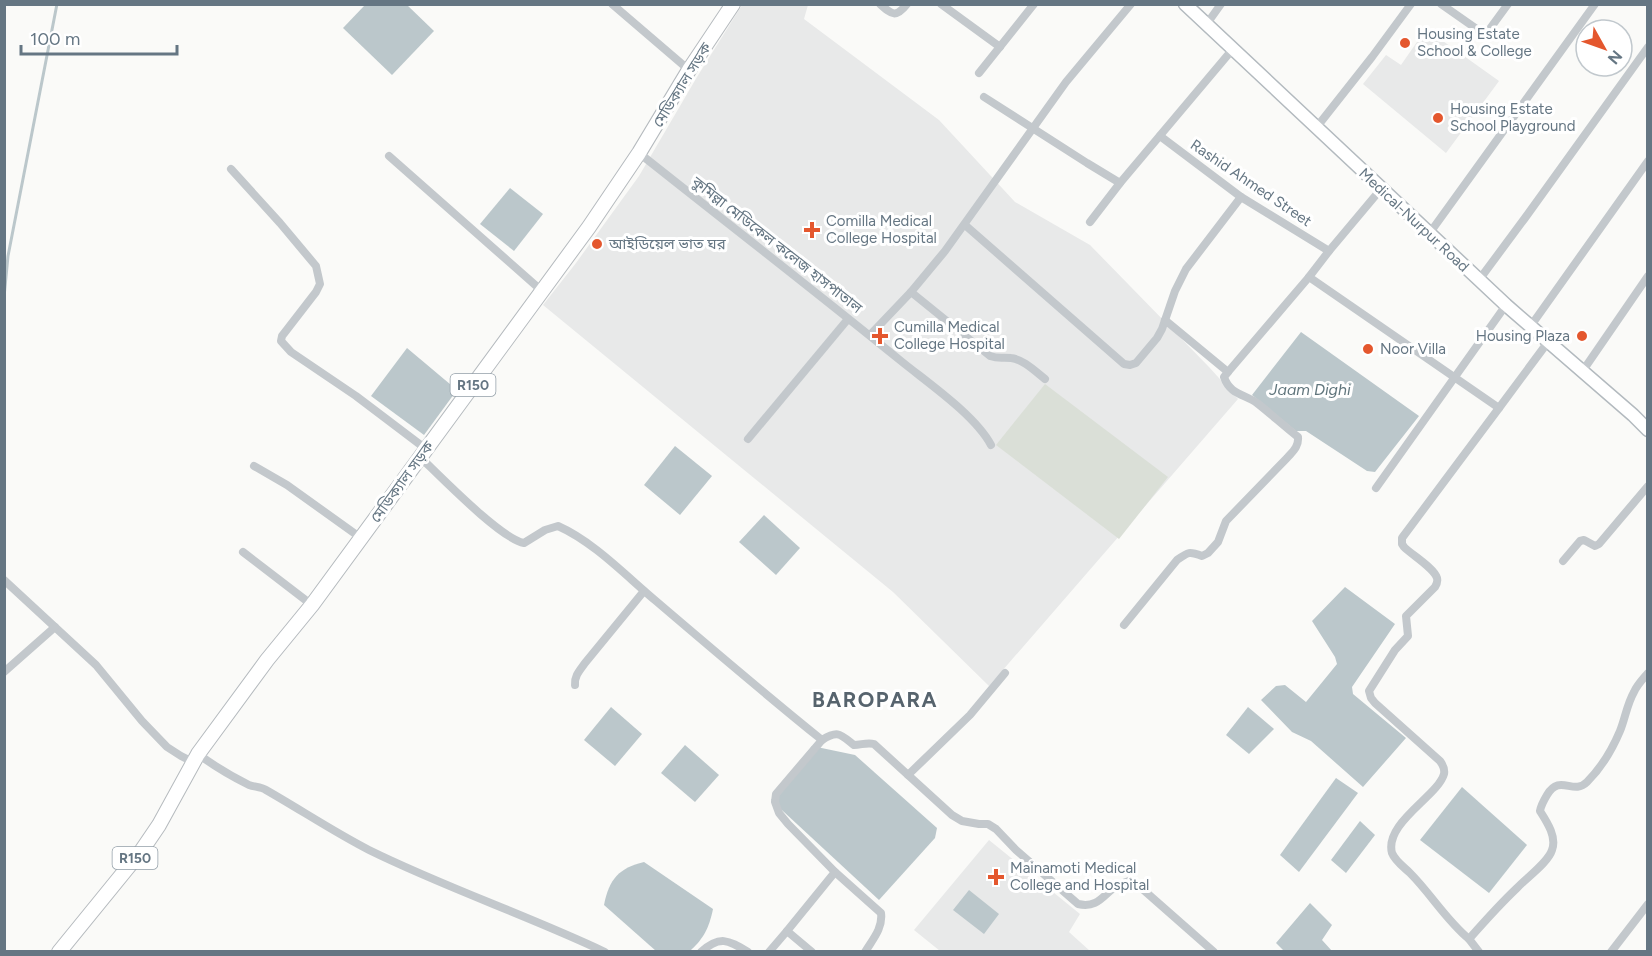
<svg xmlns="http://www.w3.org/2000/svg" width="1652" height="956" viewBox="0 0 1652 956" font-family="Figtree,'Noto Sans Bengali',sans-serif">
	<style>
		.built { fill: #e8e9e9 }
		.green { fill: #dadfd7 }
		.water { fill: #bbc7cb }
		.lines { fill: none; stroke-linecap: round; stroke-linejoin: round }
		.stream { stroke: #bbc7cb; stroke-width: 3 }
		.secondary-casing { stroke: #b3babf; stroke-width: 15 }
		.primary-casing { stroke: #b5babe; stroke-width: 16 }
		.street { stroke: #c3c8cc; stroke-width: 8 }
		.secondary { stroke: #fff; stroke-width: 12 }
		.primary { stroke: #fff; stroke-width: 14 }
		.poi-dot { fill: #e4572e; stroke: #fff; stroke-width: 2 }
		.labels { text-anchor: middle; stroke-width: 6; stroke-linejoin: round; paint-order: stroke }
		.shield { fill: #fff; stroke: #939fa8; stroke-width: 1.5 }
		.shield-label { font-size: 14px; font-weight: bold; fill: #657683 }
		.poi-label { font-size: 15px; fill: #657683; stroke: #fff; text-anchor: start }
		.street-label { font-size: 15px; fill: #657683; stroke: #fff }
		.water-label { font-size: 16px; font-style: italic; fill: #60757c; stroke: #fff }
		.district-label { font-size: 21px; font-weight: bold; letter-spacing: 1.5px; fill: #57646e; stroke: #fff }
	</style>
	<rect width="100%" height="100%" fill="#fafaf8"/>
	<g class="built">
		<path d="M742 5H808L804 19 939 120 1015 202 1090 245 1209 367 1238 399 989 686 893 592 543 305 576 263 639 176 697 77Z"/>
		<path d="M1426 29 1499 81 1446 153 1363 84 1386 55 1401 65Z"/>
		<path d="M989 840 1080 914 1069 932 1090 951H940L914 930Z"/>
	</g>
	<path class="green" d="M1045 384 1168 477 1119 539 996 445Z"/>
	<g class="water">
		<path d="M406 4 434 31 392 75 343 28 365 5Z"/>
		<path d="M510 188 543 214 514 251 480 224Z"/>
		<path d="M1301 332 1419 416 1375 472 1367 471 1306 431H1296L1252 395Z"/>
		<path d="M407 348 457 390 424 435 371 396Z"/>
		<path d="M675 446 712 476 680 515 644 485Z"/>
		<path d="M764 515 800 548 776 575 739 542Z"/>
		<path d="M1345 587 1395 624 1352 687 1353 694 1406 738 1363 787 1311 741 1292 732 1261 700 1276 686 1285 685 1306 702 1337 664 1335 657 1312 621Z"/>
		<path d="M611 707 642 734 615 766 584 740Z"/>
		<path d="M1248 707 1274 729 1249 754 1226 735Z"/>
		<path d="M685 745 719 775 695 802 661 773Z"/>
		<path d="M812 746 855 755 937 828 935 838 879 900 771 800Z"/>
		<path d="M1336 778 1358 793 1299 872 1280 855Z"/>
		<path d="M1462 787 1527 845 1489 893 1420 840Z"/>
		<path d="M1360 821 1375 835 1346 873 1331 860Z"/>
		<path d="M644 862 713 909C709 928 704 938 690 951H656L604 905C609 879 619 868 644 862Z"/>
		<path d="M969 890 999 914 984 934 953 910Z"/>
		<path d="M1310 903 1332 925 1322 940 1332 951H1284L1276 943Z"/>
	</g>
	<g class="lines">
		<path class="stream" d="M4 297 8 256 57 4"/>
		<g class="secondary-casing">
			<path id="secondary" d="M1185 4 1506 305 1633 415 1648 430"/>
		</g>
		<g class="primary-casing">
			<path id="primary" d="M59 952 142 850 159 825 198 754 267 660 312 605 589 227 639 153 689 70 733 4"/>
		</g>
		<g class="street">
			<path d="M612 4 689 70"/>
			<path d="M880 4C892 15 896 18 907 4"/>
			<path d="M941 4 1000 47"/>
			<path d="M1441 4 1481 32 1489 30 1508 4"/>
			<path d="M1206 25 1221 4"/>
			<path d="M979 73 1034 4"/>
			<path d="M984 97 1087 163 1120 183"/>
			<path d="M1316 128 1372 57 1411 4"/>
			<path d="M1160 136 1241 197 1329 251"/>
			<path d="M639 153C727 223 815 291 901 361 928 383 975 415 991 445"/>
			<path d="M389 156 542 291"/>
			<path d="M231 169 280 223 316 266 320 284 316 292 282 336 281 341 291 352 356 396 426 449"/>
			<path d="M1381 189 1329 251 1309 277 1499 408 1548 342"/>
			<path d="M1090 222 1120 183 1232 50"/>
			<path d="M965 225 1124 364 1130 365 1136 363 1157 338 1162 329 1175 291 1186 269 1241 197"/>
			<path d="M1429 234 1595 4"/>
			<path d="M1479 280 1525 218 1648 47"/>
			<path d="M911 292 990 356C999 359 1002 357 1011 358 1023 359 1036 372 1045 379"/>
			<path d="M1165 320 1228 372 1309 277"/>
			<path d="M1530 327 1648 161"/>
			<path d="M870 335 911 292 945 251 1066 82 1131 4"/>
			<path d="M1582 372 1648 276"/>
			<path d="M748 439 848 319"/>
			<path d="M420 457C440 476 501 539 524 543L545 530 558 526C594 542 626 576 656 601 711 648 766 695 822 740 838 730 840 734 854 745 861 745 867 742 874 744L952 815 962 821 979 824H988L996 829 1016 850 1078 904C1100 909 1104 892 1120 884 1123 883 1126 882 1129 881L1139 886 1214 952"/>
			<path d="M254 466 287 485 361 538"/>
			<path d="M1376 488 1506 305"/>
			<path d="M243 552 312 605"/>
			<path d="M1563 561 1580 541 1584 540 1595 546 1599 544 1648 486"/>
			<path d="M4 580 96 665 142 721 167 747 181 756 193 762"/>
			<path d="M1124 625 1177 560C1188 552 1189 551 1202 556L1208 553 1218 542 1226 521 1287 458C1292 452 1299 447 1298 437 1284 426 1271 414 1257 403 1245 394 1230 395 1224 377L1228 372"/>
			<path d="M4 672 55 627"/>
			<path d="M575 685C574 676 580 670 585 663L644 591"/>
			<path d="M822 740 776 794 775 802 779 813 788 824 835 872 881 913C883 928 873 939 865 952"/>
			<path d="M198 754C214 766 231 776 249 785 255 787 261 787 266 790 301 810 334 832 369 850 446 888 527 915 605 952"/>
			<path d="M908 775 970 715 1005 673"/>
			<path d="M787 931 835 872"/>
			<path d="M1469 939C1446 920 1431 894 1410 873 1405 868 1395 861 1392 853 1384 823 1438 796 1444 774 1445 769 1443 765 1440 761L1375 703 1371 698 1369 691 1395 650 1408 636 1406 616 1435 587C1437 584 1438 582 1437 578 1434 568 1412 555 1404 547L1402 544V538L1499 408"/>
			<path d="M701 952C720 935 728 940 748 952"/>
			<path d="M769 952 787 931 812 952"/>
			<path d="M1479 952 1469 939C1484 922 1500 904 1517 888 1526 878 1548 863 1552 850 1557 837 1547 822 1540 811 1541 805 1544 800 1547 795 1560 773 1573 796 1587 782 1601 768 1612 750 1620 731 1625 719 1627 704 1634 692 1637 685 1643 679 1648 673"/>
			<path d="M1611 952 1648 904"/>
		</g>
		<use href="#secondary" class="secondary"/>
		<use href="#primary" class="primary"/>
	</g>
	<g class="poi-dot">
		<circle cx="1405" cy="43" r="6"/>
		<circle cx="1438" cy="118" r="6"/>
		<path d="M809 221h6v6h6v6h-6v6h-6v-6h-6v-6h6z"/>
		<circle cx="597" cy="244" r="6"/>
		<path d="M877 327h6v6h6v6h-6v6h-6v-6h-6v-6h6z"/>
		<circle cx="1582" cy="336" r="6"/>
		<circle cx="1368" cy="349" r="6"/>
		<path d="M993 868h6v6h6v6h-6v6h-6v-6h-6v-6h6z"/>
	</g>
	<g class="labels">
		<g class="shield">
			<rect x="450.5" y="374" width="45" height="22" rx="4.5"/>
			<rect x="112.5" y="847" width="45" height="22" rx="4.5"/>
		</g>
		<g class="shield-label">
			<text x="473" y="390">R150</text>
			<text x="135" y="863">R150</text>
		</g>
		<g class="poi-label">
			<text x="1417" y="39">Housing Estate<tspan x="1417" dy="17">School &amp; College</tspan></text>
			<text x="1450" y="114">Housing Estate<tspan x="1450" dy="17">School Playground</tspan></text>
			<text x="826" y="226">Comilla Medical<tspan x="826" dy="17">College Hospital</tspan></text>
			<text x="609" y="249">আইডিয়েল ভাত ঘর</text>
			<text x="894" y="332">Cumilla Medical<tspan x="894" dy="17">College Hospital</tspan></text>
			<text x="1570" y="341" text-anchor="end">Housing Plaza</text>
			<text x="1380" y="354">Noor Villa</text>
			<text x="1010" y="873">Mainamoti Medical<tspan x="1010" dy="17">College and Hospital</tspan></text>
		</g>
		<g class="street-label">
			<text transform="translate(682 85) rotate(-58)" y="5">মেডিক্যাল সড়ক</text>
			<text transform="translate(1251 183) rotate(34)" y="5">Rashid Ahmed Street</text>
			<text transform="translate(1414 220) rotate(43)" y="5">Medical-Nurpur Road</text>
			<text transform="translate(777 245) rotate(38)" y="5">কুমিল্লা মেডিকেল কলেজ হাসপাতাল</text>
			<text transform="translate(402 482) rotate(-54)" y="5">মেডিক্যাল সড়ক</text>
		</g>
		<g class="water-label">
			<text x="1310" y="395">Jaam Dighi</text>
		</g>
		<g class="district-label">
			<text x="875" y="707">BAROPARA</text>
		</g>
	</g>
	<rect width="1652" height="956" fill="none" stroke="#657683" stroke-width="12"/>
	<g transform="translate(1604 48) rotate(130)"><circle r="28" fill="#ffffff" stroke="#c1c8cd" stroke-width="1.5"/>
	<path d="M0-4.5L10 22L0 15L-10 22Z" fill="#e4572e"/>
	<text y="-9" font-size="16" font-weight="bold" text-anchor="middle" fill="#657683">N</text>
	</g>
	<path d="M21 45v9h156v-9" fill="none" stroke="#657683" stroke-width="3"/>
	<text x="30" y="45" font-size="18" fill="#657683" stroke="#ffffff" stroke-width="4.5" paint-order="stroke">100 m</text>
</svg>
